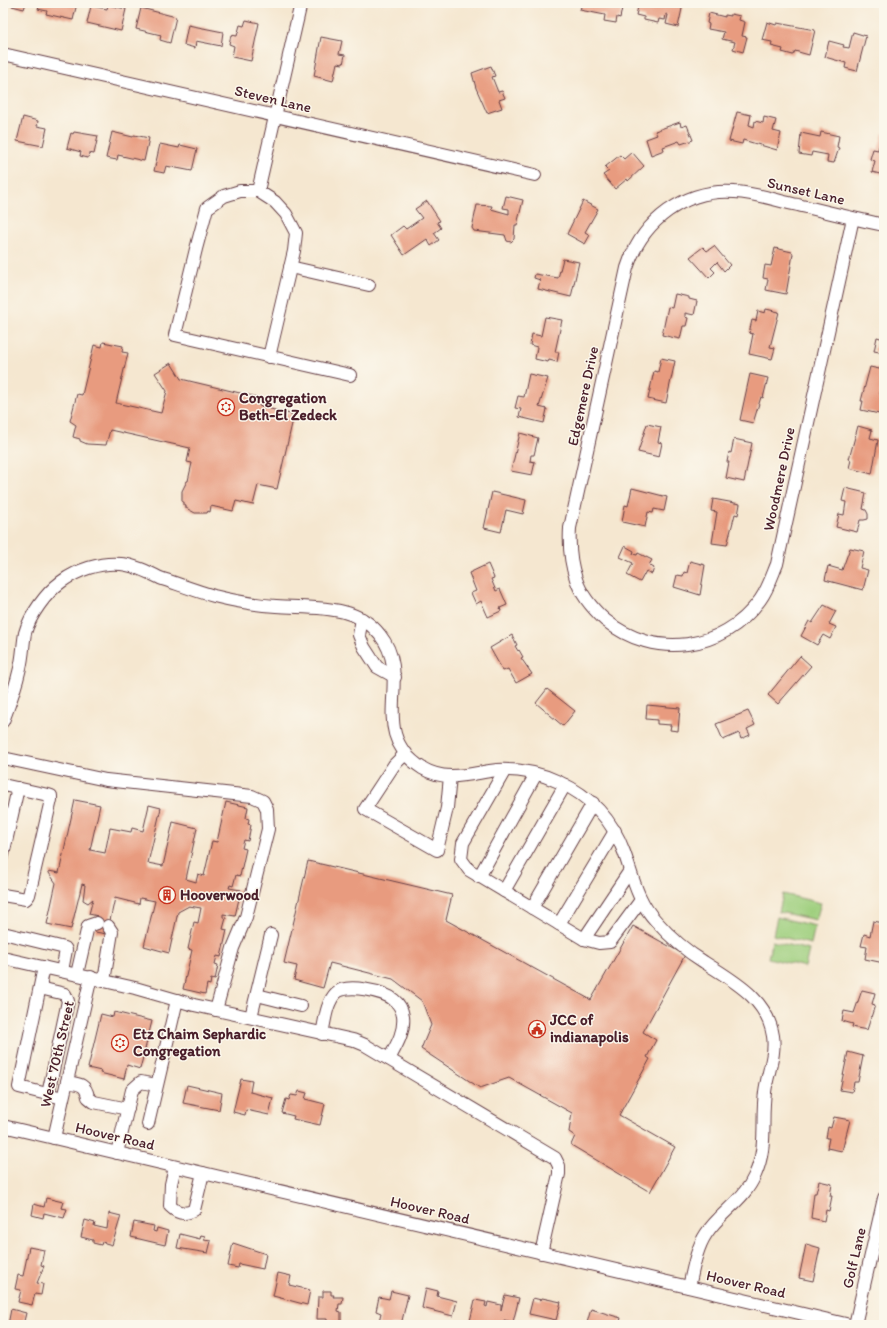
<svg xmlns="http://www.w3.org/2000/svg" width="887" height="1328" viewBox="0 0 887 1328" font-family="Itim,sans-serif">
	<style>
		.green { fill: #9fcf7e; stroke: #747754 }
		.building { fill: #e89b7f }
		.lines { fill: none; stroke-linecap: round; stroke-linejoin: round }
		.minor-casing { stroke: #643d44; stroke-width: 14 }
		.minor { stroke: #fff; stroke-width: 12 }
		.labels { text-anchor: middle; stroke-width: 3; stroke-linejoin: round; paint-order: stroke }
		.street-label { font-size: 15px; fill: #4a1f2b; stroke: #fbf7ec }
		.poi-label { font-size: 15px; font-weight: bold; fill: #4a1f2b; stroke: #fbf7ec; text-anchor: start }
	</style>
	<rect width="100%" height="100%" fill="#fbf7ec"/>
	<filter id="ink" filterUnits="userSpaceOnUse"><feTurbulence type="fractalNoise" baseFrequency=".025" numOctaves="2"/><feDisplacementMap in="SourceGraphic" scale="8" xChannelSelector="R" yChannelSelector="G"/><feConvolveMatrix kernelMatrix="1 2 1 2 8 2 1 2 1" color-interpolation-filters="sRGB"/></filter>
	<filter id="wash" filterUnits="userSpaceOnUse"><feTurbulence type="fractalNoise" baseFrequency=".012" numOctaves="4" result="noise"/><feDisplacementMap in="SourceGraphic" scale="16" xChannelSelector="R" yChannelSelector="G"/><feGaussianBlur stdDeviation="0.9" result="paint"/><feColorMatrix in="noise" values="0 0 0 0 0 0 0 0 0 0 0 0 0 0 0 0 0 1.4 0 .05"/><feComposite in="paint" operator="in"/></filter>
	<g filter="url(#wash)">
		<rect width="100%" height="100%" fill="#f5e7d0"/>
		<g class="green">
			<path d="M783 894 821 903 816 920 779 912Z"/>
			<path d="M777 917 815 926 811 944 773 935Z"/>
			<path d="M772 941 809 950 805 967 768 958Z"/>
		</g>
		<g id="blocks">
			<g class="building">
				<path d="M13 3H26L24 9 12 6Z"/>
				<path d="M40 3H77L73 20 46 14 47 11 38 9Z"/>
				<path d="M582 3H620L619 7 622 8 620 18 617 17 616 23 604 21 605 15 580 10Z"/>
				<path d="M639 3 683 4 678 27 666 24 668 15 666 14 665 20 659 19 658 23 644 20V17L636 15Z"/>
				<path d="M108 5 126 9 121 31 87 23 91 6 107 9Z"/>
				<path d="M141 8 176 17 170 43 160 40 161 35 136 29Z"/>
				<path d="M709 13 725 17V15L731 16V14L740 16 739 20 745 22 742 36 747 37 743 52 733 49 735 42 722 39 724 32 708 29 709 24 707 23Z"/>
				<path d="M246 20 259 23 251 61 232 57 234 46 229 44 231 35 237 36 240 25 244 26Z"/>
				<path d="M767 22 776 25 777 23 815 30 809 55 795 51 793 55 782 52 783 49 771 46 772 42 762 40Z"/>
				<path d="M188 25 223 32 221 46 196 41 195 48 184 45Z"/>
				<path d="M853 32 866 36 857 71 845 68 846 63 825 57 829 41 844 45 843 47 849 48Z"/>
				<path d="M321 37 342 41 339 54 345 55 343 64 337 63 333 81 314 76Z"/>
				<path d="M491 66 495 76 492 77 498 92 502 91 505 98 499 100 502 108 487 113 476 88 472 73Z"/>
				<path d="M737 112 751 115 749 125 754 127 755 121 763 123 764 117 776 120 773 131 781 133 777 150 743 140 742 144 729 141Z"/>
				<path d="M23 117 38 121 37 126 47 128 43 146 17 141Z"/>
				<path d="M680 122 681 127 687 125 693 140 681 144 679 141 663 147 664 150 651 155 646 139 657 135 655 131Z"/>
				<path d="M74 132 98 136 94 154 89 153 88 158 80 156 81 152 67 148 71 133 73 134Z"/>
				<path d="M112 132 133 137 134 135 149 138 144 161 118 155 117 160 106 158Z"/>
				<path d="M821 132 839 136 837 147 839 148 834 163 827 162 828 155 812 152 811 156 799 154 801 133 820 137Z"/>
				<path d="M883 133H884V175L872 172 875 161 870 159 873 149 878 150Z"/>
				<path d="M160 144 179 148 180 145 197 149 192 171 166 166 164 173 154 171Z"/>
				<path d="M632 152 644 166 628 181 627 179 615 189 603 175 609 171 605 167 620 155 624 159Z"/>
				<path d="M506 196 523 200 517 225H515L514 239 511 242 507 241 505 235 474 231 472 228 477 205 492 206 491 209 509 214V209L503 208Z"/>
				<path d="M427 201 440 221 437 222 441 228 434 233 439 240 431 246 427 239 404 255 391 235 403 226 406 229 422 218 415 209Z"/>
				<path d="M583 201 598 209 585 232 590 235 585 244 567 234Z"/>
				<path d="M714 246 730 265 724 271 717 262 711 268 715 272 709 278 690 257 703 247 707 251Z"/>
				<path d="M775 248 792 252 793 254 786 294 766 290 768 279 763 278 765 265 771 266Z"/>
				<path d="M563 259 579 262 571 297 538 289 540 280 534 278 535 274 558 278Z"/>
				<path d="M675 294 689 297V299L697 301 694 315 685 313V317L688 318 686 326H683L680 339 662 335 668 307 672 308Z"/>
				<path d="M766 309 779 312 770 347 775 348 772 359 749 354 753 334 749 333 752 320 756 321 758 311 765 313Z"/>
				<path d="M545 317 562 320 555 352H559L557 362 549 360 548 362 535 359 537 347 530 345 532 334 541 336Z"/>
				<path d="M877 337 884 339V353L874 351Z"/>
				<path d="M103 342 123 346 122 352 128 353 116 403 161 413 167 391 155 373 171 363 181 379 261 398 259 406 294 415 277 489 258 485 253 505 236 501 233 511 211 506 210 512 208 511 207 513H195L186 508V506L184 505V502H182V491L187 481H188L192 463 187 462 190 448 110 430 106 445 87 444 80 441V439L73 437 76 425 70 421 77 394 82 395 94 345 102 347Z"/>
				<path d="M661 358 675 361 666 403 648 399 654 371 658 372Z"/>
				<path d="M870 367 884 370 880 394 884 395V415L861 410 863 401H861Z"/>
				<path d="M529 374 548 378 539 407 547 409 544 423 519 417 521 409 515 408 518 396 524 397Z"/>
				<path d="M750 374 768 378 763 398 761 397 753 423 740 420Z"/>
				<path d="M647 424 661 427 658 442 662 443 659 457 638 452Z"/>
				<path d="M858 426 872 430 870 438 878 440 872 474 849 468 851 460 849 459Z"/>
				<path d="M520 433 538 438 534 455H531L530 461 535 462 532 475 511 471Z"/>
				<path d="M734 439 752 443 744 482 726 478 729 462H727L729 452 731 453Z"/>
				<path d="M632 488 667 497 664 511 654 509 653 513 648 512 645 527 622 522 625 505 628 506Z"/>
				<path d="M845 488 866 493 863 509 866 510 868 514V519L864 520H860L857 532 836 527 839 514 844 515 846 502 842 501Z"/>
				<path d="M492 492 526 500 523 514 506 510 501 532 484 528Z"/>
				<path d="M713 499 740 504 738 515 735 514 727 545 712 543 717 512 711 511Z"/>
				<path d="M625 546 634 551 633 554 637 555 638 553 652 560 649 565 654 568 652 574 646 571 640 582 627 575 633 563 620 557Z"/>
				<path d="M850 548 864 551 860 568 868 570 863 590 825 580 828 566 842 570Z"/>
				<path d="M690 561 705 565 700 595 674 587 677 575 683 576 684 572 687 573Z"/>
				<path d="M488 564 494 578 491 579 496 591 500 589 507 605 500 608 501 611 488 617 481 601 476 604 471 593 476 591 469 573Z"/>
				<path d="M824 605 836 611 829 624 836 627 830 639 823 635 817 645 801 636 809 621 812 623Z"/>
				<path d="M512 635 517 645 515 646 518 651 519 650 523 657 521 658 532 674 516 683 508 669 503 671 490 648Z"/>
				<path d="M800 656 811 666 778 704 768 695Z"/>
				<path d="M547 689 575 711 563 726 536 703Z"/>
				<path d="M647 705 680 708 678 731 670 730 671 725 657 724V720L646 719Z"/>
				<path d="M748 711 755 725 747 729 750 735 741 739 739 733 723 740 716 724Z"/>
				<path d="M75 800 100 805 90 850 105 853 110 828 131 832 132 828 143 831 149 805 161 808 148 863 163 866 173 822 197 828 186 879 196 882 198 874 204 876 212 841 217 842 226 802 248 807 246 818 249 819 248 824 251 825 248 841 244 840 242 848 246 849 240 876 236 875 233 886 230 885 229 888 241 890 235 916 223 914V917L226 918 223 929 227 930 221 957 217 956 215 964 218 965 215 980 211 979 210 985 207 984 205 994 183 989 192 950 188 949 194 922 198 923 201 908 189 906 178 912 169 953 144 946 155 901 140 898 139 904 115 898 107 934 95 932 98 916 89 914 93 899 88 903 83 900 85 885 82 884 71 929 47 924 56 883 49 873V871L59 873Z"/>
				<path d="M308 861 452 895 446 920 591 1000 633 926 685 955 643 1032 656 1040 647 1057 650 1059 619 1115 675 1147 650 1192 571 1145 575 1136 569 1132 572 1113 509 1078 480 1088 421 1049 431 1025 422 1001 393 979 330 963 323 988 294 980 297 966 284 963Z"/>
				<path d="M873 921 884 923V963L865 959 867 947 861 946 864 934 870 936Z"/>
				<path d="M862 990 875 993 872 1004 875 1005 867 1030 852 1027 853 1024 842 1021 844 1011 854 1013Z"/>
				<path d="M114 1012 152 1021 140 1069 127 1065 124 1079 100 1073 101 1071 88 1068 101 1014 113 1017Z"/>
				<path d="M848 1052 863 1056 858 1082H854L852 1092 840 1090Z"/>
				<path d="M241 1079 252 1081 250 1092 273 1098 269 1115 246 1110 245 1115 233 1112Z"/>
				<path d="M187 1085 222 1093 219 1110 183 1103Z"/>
				<path d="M299 1091 307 1093 305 1099 325 1104 320 1125 293 1119 294 1116 282 1113 286 1099 289 1100 291 1095 297 1096Z"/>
				<path d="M834 1117 850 1120 842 1151 827 1148 829 1138H826L828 1127 831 1128Z"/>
				<path d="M819 1181 832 1184 830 1196H832L829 1211 826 1210 824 1221 811 1218 814 1193H816Z"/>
				<path d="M46 1198 63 1202 61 1208 67 1209 64 1218 44 1213 43 1218 32 1215 34 1204 44 1207Z"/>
				<path d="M109 1213 121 1216 112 1245 102 1242 101 1245 93 1243V1240L81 1237 85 1220 95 1223 94 1226 107 1229Z"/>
				<path d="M134 1222 154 1226 153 1231 156 1232 157 1228 168 1231 165 1245 131 1237Z"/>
				<path d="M180 1234 200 1239 201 1235 205 1236 204 1240 211 1241 208 1253 177 1248Z"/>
				<path d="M233 1243 266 1254 263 1269 239 1264 238 1268 228 1266Z"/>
				<path d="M806 1244 820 1248 813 1281 799 1278Z"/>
				<path d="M29 1247 44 1250 41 1265 44 1266 37 1283 43 1284 41 1295 35 1294 32 1305 18 1302 21 1290 15 1289 18 1275 23 1276Z"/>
				<path d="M278 1273 291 1276 289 1285 310 1290 307 1305 273 1296Z"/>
				<path d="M426 1288 438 1291 437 1296 457 1301 453 1316 422 1308Z"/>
				<path d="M323 1291H331V1295H334L333 1297H343L342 1304H339L338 1311 341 1312V1323H327V1319H317L318 1297H323Z"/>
				<path d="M391 1291 408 1295 401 1325H378L381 1313 376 1311 379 1297 389 1299Z"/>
				<path d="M505 1295 519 1298 513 1322 504 1320 503 1325H469L475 1300 486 1302 485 1306 487 1307 488 1302 501 1305V1310Z"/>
				<path d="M533 1298 541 1300 542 1298 561 1302 556 1320 529 1314Z"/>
				<path d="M11 1309 26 1313 23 1325H8Z"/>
				<path d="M591 1309 621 1318 619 1325H598L587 1323Z"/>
			</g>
		</g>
	</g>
	<g filter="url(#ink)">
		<use href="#blocks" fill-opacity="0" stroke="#643d44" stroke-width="1"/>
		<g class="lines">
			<g class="minor-casing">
				<g id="minor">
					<path d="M3 54 535 175"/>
					<path d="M258 191 301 3"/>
					<path d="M853 218 777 564C772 576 768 589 760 600 723 651 654 660 605 620 593 609 581 595 576 579 570 562 569 545 570 528L627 268C642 221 685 188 735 192 756 193 778 201 798 205 827 212 855 219 884 225"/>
					<path d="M290 267 369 285"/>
					<path d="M269 357 294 251 296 233 286 214 275 202 258 191H240L224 196 207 208 196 249 175 335 350 375"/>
					<path d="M362 619 359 635 364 647 377 667 395 677"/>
					<path d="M3 721C10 703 16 686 20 668 23 656 23 644 25 633 30 615 46 593 61 582 77 570 100 562 121 564 134 565 148 572 160 578 178 584 196 591 214 596 234 601 255 605 276 606 312 609 356 603 380 635 415 679 365 731 422 768 447 783 471 773 497 770 519 769 540 773 559 782 590 796 612 819 624 852 633 877 637 901 656 921 670 937 686 951 704 962 733 981 767 998 773 1036 776 1055 767 1074 765 1092 761 1122 768 1146 755 1175 744 1201 720 1212 706 1234 696 1249 693 1270 689 1287"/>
					<path d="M406 753 394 765 365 809 437 850 447 808 450 776"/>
					<path d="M3 758 106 780 252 796 263 801 267 809 268 829 246 917 233 948 216 1010"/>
					<path d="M505 770 463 843 461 859 469 870 584 939 599 943 610 942 641 900"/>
					<path d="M3 785 48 795 51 796V800L29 895 26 899 3 895"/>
					<path d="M3 855 18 788"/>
					<path d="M479 877 536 774"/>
					<path d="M504 891 565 785"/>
					<path d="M532 908 593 803"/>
					<path d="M559 924 615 831"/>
					<path d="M3 933 65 948 66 950 62 971"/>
					<path d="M584 939 629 872"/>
					<path d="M3 958 135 988 194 1005 353 1040 365 1045 555 1158 559 1166V1174L541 1253"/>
					<path d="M44 967 19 1087 63 1098"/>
					<path d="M77 974 88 926 97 923"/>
					<path d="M104 981 112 932 108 926"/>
					<path d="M40 988 65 994 68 1001 48 1094"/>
					<path d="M257 995 301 1006"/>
					<path d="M251 1017 271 935"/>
					<path d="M322 1034C325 1021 326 1003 336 993 346 983 384 991 394 1000 399 1004 402 1010 403 1016 405 1032 396 1046 389 1059"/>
					<path d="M67 1082C79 1084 86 1084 88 1097L94 1102 128 1109"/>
					<path d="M148 1124 177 1000"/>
					<path d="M3 1126 850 1325"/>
					<path d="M54 1138 91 977"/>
					<path d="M117 1153 132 1090 141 1082 156 1085"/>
					<path d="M175 1167 171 1184 170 1206C177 1213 185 1215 194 1210L203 1173"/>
					<path d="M855 1325 884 1198"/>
				</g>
			</g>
			<use href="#minor" class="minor"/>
		</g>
	</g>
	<defs>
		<g id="synagogue-ring" transform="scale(0.9)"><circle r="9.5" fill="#fbf7ec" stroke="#c8321e" stroke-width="1.5"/><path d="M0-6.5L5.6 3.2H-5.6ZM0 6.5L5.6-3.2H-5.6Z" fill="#c8321e"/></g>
		<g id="building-ring" transform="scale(0.9)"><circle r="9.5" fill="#fbf7ec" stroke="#c8321e" stroke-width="1.5"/><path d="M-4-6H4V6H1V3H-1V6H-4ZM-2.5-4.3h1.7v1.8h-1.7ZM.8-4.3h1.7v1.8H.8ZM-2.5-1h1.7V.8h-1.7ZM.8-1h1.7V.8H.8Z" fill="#c8321e"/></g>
		<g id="civic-ring" transform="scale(0.9)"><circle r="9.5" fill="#fbf7ec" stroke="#c8321e" stroke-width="1.5"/><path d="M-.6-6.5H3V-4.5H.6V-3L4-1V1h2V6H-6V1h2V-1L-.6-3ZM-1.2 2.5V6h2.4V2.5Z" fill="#c8321e"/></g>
	</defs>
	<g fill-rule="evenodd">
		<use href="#synagogue-ring" x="226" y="407"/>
		<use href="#building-ring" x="167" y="895"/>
		<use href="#civic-ring" x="537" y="1029"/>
		<use href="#synagogue-ring" x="120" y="1043"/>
	</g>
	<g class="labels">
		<g class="street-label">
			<text transform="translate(273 99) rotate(13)" y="5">Steven Lane</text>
			<text transform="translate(806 191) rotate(13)" y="5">Sunset Lane</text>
			<text transform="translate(583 396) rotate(-78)" y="5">Edgemere Drive</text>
			<text transform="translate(779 479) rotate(-78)" y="5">Woodmere Drive</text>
			<text transform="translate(57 1054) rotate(-77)" y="5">West 70th Street</text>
			<text transform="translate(115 1136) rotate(13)" y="5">Hoover Road</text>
			<text transform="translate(430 1210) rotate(13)" y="5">Hoover Road</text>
			<text transform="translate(854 1258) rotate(-77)" y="5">Golf Lane</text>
			<text transform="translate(746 1284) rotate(13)" y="5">Hoover Road</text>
		</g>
		<g class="poi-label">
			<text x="239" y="403">Congregation<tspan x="239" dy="17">Beth-El Zedeck</tspan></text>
			<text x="180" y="900">Hooverwood</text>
			<text x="550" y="1025">JCC of<tspan x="550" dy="17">indianapolis</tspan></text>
			<text x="133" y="1039">Etz Chaim Sephardic<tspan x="133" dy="17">Congregation</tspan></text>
		</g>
	</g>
	<rect width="887" height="1328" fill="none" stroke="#fbf7ec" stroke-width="16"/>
</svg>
